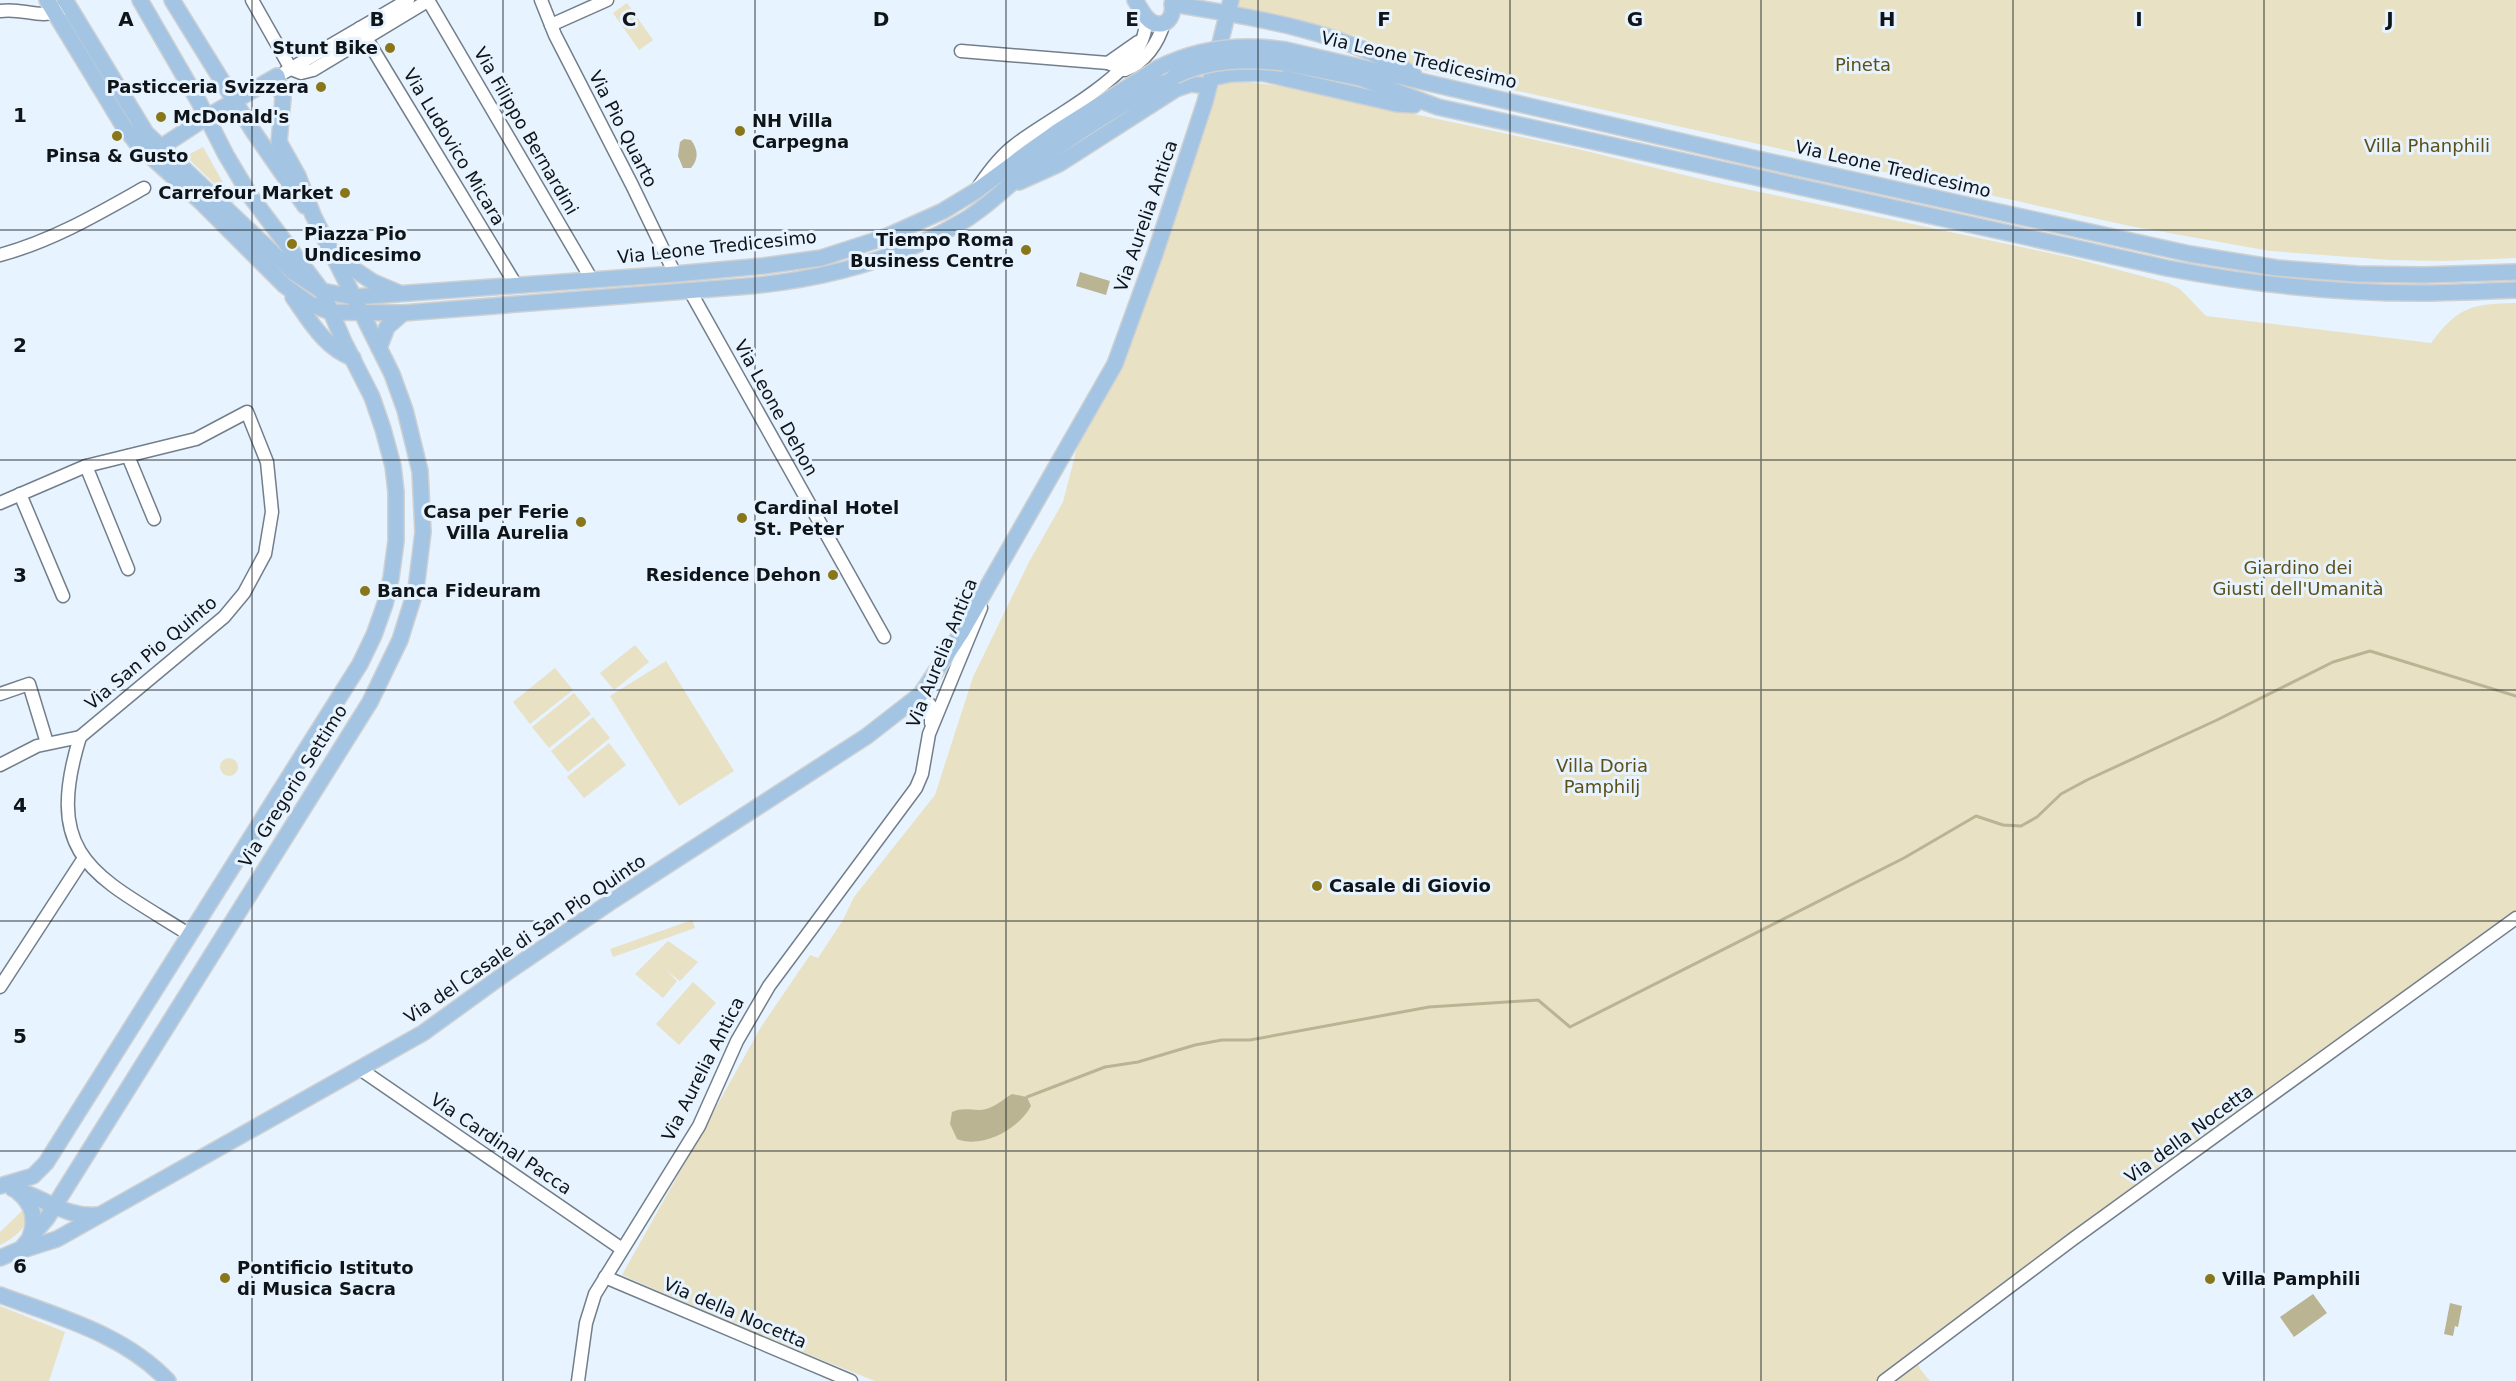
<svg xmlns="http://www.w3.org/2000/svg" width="2516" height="1381" viewBox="0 0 2516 1381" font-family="'DejaVu Sans',sans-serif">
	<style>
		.green { fill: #e8e1c4 }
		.water { fill: #bbb493 }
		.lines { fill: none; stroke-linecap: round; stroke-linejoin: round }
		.stream { stroke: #bbb493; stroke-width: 3 }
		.minor-casing { stroke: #727f8b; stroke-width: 15 }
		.major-casing { stroke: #cfd0d1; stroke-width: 18 }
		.minor { stroke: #fff; stroke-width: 12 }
		.major { stroke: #a3c5e3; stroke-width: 15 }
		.major-bridge-casing { stroke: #cfd0d1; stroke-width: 18; stroke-linecap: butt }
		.major-bridge { stroke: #a3c5e3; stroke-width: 15 }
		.grid { fill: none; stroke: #0f1419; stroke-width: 1.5; stroke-opacity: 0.55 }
		.poi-dot { fill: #897619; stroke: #e7f3fe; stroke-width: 2 }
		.labels { text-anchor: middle; stroke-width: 6; stroke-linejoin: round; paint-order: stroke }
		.poi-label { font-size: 18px; font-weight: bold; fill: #0f1419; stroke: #e7f3fe; text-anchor: start }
		.street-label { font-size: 18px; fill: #0f1419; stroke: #e7f3fe }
		.park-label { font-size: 18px; fill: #5c4f17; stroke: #e7f3fe }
		.grid-label { font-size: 20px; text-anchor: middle; font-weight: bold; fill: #0f1419; stroke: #e7f3fe; stroke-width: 6; stroke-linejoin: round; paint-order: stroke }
	</style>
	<rect width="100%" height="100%" fill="#e7f3fe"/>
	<g class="green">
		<path d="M1238 0H2516V258L2445 261 2390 260 2270 251 2130 226 1418 69 1362 37 1236 9Z"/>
		<path d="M627 3 653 40 639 50 613 13Z"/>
		<path d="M1238 81 1288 87 1582 150 1713 182 2073 258 2168 283 2180 289 2206 316 2431 343C2458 307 2471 304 2516 303V913L2486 938 1912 1350 1920 1369 1930 1381H875L774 1341 622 1275 761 1027 810 955 818 958 843 920 854 897 935 795 973 677 1029 562 1063 502 1078 444 1124 362 1185 189 1216 86Z"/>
		<path d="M203 147 235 204 186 156Z"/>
		<path d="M635 645 649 662 614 690 600 673Z"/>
		<path d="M666 661 734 771 679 806 610 696Z"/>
		<path d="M555 668 573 690 530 724 513 702Z"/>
		<path d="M574 693 591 714 549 748 532 727Z"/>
		<path d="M593 717 610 738 568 772 551 751Z"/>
		<path d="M609 743 626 765 584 798 567 777Z"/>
		<circle cx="229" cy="767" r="9"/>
		<path d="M692 920 695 928 613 957 610 949Z"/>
		<path d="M668 941 698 962 680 981 667 971 677 981 663 998 635 974Z"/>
		<path d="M693 982 716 1003 679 1045 656 1024Z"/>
		<path d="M23 1210C32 1227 13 1238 0 1245V1232Z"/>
		<path d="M0 1306 65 1332 49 1381H0Z"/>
	</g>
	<g class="water">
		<path d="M684 139 691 140C698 149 699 159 691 168H683L678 156 680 142Z"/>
		<path d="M1080 272 1110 281 1106 295 1076 286Z"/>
		<path d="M1012 1094 1027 1097 1031 1106C1019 1129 982 1149 957 1139L950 1124 952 1112C963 1106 975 1112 986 1109 997 1106 1003 1099 1012 1094Z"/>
		<path d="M2313 1294 2327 1313 2294 1337 2280 1317Z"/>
		<path d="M2450 1303 2462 1306 2458 1327 2455 1326 2453 1336 2444 1334Z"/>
	</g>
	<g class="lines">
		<path class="stream" d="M1027 1097 1105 1067 1138 1062 1195 1045 1222 1040H1250L1429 1007 1538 1000 1570 1027 1904 858 1976 816 2003 825 2021 826 2037 817 2061 794 2087 780 2217 720 2333 662 2370 651 2516 696"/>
		<g class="minor-casing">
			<g id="minor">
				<path d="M252 0 291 69"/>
				<path d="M428 0 592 280"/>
				<path d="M541 0 555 35 632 185 675 274"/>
				<path d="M0 11C24 7 40 21 63 9"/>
				<path d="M551 25 607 0"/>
				<path d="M360 28 516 285"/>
				<path d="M961 51 1108 63"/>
				<path d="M1115 66 1108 63 1138 42"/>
				<path d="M291 69 301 73 313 70 429 0"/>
				<path d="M1125 70C1145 63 1158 43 1164 23"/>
				<path d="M285 72 408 0"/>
				<path d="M979 186C989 171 1000 156 1015 145 1051 116 1155 69 1145 16"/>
				<path d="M0 255C52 241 98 214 144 188"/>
				<path d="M690 291 884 637"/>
				<path d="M128 456 154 519"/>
				<path d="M86 466 128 569"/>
				<path d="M20 494 63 596"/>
				<path d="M0 503 86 466 196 439 247 412 267 462 272 512 265 554 244 593 224 617 80 737 37 746 0 765"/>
				<path d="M0 694 29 684 47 743"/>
				<path d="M921 694 931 706V723"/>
				<path d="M80 737C42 860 97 876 190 935"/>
				<path d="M0 987 84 858"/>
				<path d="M360 1069 622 1249"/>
				<path d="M605 1277 851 1381"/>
				<path d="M578 1381 586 1323 595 1294 699 1126 737 1041 769 986 916 788 922 774 929 734 981 608"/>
				<path d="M1884 1381 2073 1239 2516 918"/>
			</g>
		</g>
		<g class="major-casing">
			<g id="major">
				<path d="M47 0 124 127 138 145 200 201 284 285 310 304 331 312 403 313 749 286C826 279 898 260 965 220 991 204 1012 181 1036 163 1079 130 1127 101 1175 76"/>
				<path d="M65 0 146 133 293 272 322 291 354 297 675 274 763 266 821 258 883 238 943 211 976 191 1058 131 1158 68"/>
				<path d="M172 0 253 131 305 206"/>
				<path d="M1135 0C1139 6 1143 15 1149 20 1163 31 1175 18 1172 4 1253 17 1344 31 1414 75"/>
				<path d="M1286 50 1753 158 2190 254 2277 268 2357 274 2424 275 2516 272"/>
				<path d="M1284 63 1360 78 1438 107 2167 268C2250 284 2335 293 2419 293 2451 293 2484 291 2516 290"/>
				<path d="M1212 78 1231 74 1262 73 1397 104 1414 105"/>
				<path d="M1019 182 1059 164 1176 89 1191 84 1209 86"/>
				<path d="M334 256 373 282 399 293"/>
				<path d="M293 297C310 321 325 348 353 358"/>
				<path d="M379 348 387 327 403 313"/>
				<path d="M0 1186 33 1176 46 1163 360 664 374 635 385 604 391 578 396 541V492L393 466 383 429 372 397 344 342 322 291 251 197 226 155 199 102 140 0"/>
				<path d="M13 1189C43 1196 64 1218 97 1215"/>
				<path d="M18 1192C33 1204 37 1219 30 1237"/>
				<path d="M16 1252 57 1239 423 1033 503 975 609 903 867 736 921 694 961 633 1115 364 1155 254 1205 102 1231 0"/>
				<path d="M0 1258 21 1249 47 1218 370 702 400 640 416 589 423 532 420 471 405 410 392 374 313 215 298 176 279 142 283 98 277 76 207 117 149 155"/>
				<path d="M0 1295C59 1317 124 1334 168 1381"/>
			</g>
		</g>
		<use href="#minor" class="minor"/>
		<use href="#major" class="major"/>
		<g class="major-bridge-casing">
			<g id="major-bridge">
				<path d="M1158 68C1198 48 1242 43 1286 50"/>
				<path d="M1175 76C1210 59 1247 59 1284 63"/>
			</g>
		</g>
		<use href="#major-bridge" class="major-bridge"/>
	</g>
	<path class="grid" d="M252 0V1381M503 0V1381M755 0V1381M1006 0V1381M1258 0V1381M1510 0V1381M1761 0V1381M2013 0V1381M2264 0V1381M0 230H2516M0 460H2516M0 690H2516M0 921H2516M0 1151H2516"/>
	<g class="poi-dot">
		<circle cx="390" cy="48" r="6"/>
		<circle cx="321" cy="87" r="6"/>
		<circle cx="161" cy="117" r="6"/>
		<circle cx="740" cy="131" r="6"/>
		<circle cx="117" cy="136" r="6"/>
		<circle cx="345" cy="193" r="6"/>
		<circle cx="292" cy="244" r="6"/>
		<circle cx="1026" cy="250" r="6"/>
		<circle cx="742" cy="518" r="6"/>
		<circle cx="581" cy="522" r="6"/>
		<circle cx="833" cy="575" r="6"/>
		<circle cx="365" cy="591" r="6"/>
		<circle cx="1317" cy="886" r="6"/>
		<circle cx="225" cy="1278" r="6"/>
		<circle cx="2210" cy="1279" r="6"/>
	</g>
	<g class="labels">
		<g class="poi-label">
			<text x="378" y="54" text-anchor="end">Stunt Bike</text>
			<text x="309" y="93" text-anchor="end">Pasticceria Svizzera</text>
			<text x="173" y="123">McDonald's</text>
			<text x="752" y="127">NH Villa<tspan x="752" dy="21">Carpegna</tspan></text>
			<text x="117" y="162" text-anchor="middle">Pinsa &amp; Gusto</text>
			<text x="333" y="199" text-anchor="end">Carrefour Market</text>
			<text x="304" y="240">Piazza Pio<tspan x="304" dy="21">Undicesimo</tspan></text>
			<text x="1014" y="246" text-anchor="end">Tiempo Roma<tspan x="1014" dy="21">Business Centre</tspan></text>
			<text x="754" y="514">Cardinal Hotel<tspan x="754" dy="21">St. Peter</tspan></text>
			<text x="569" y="518" text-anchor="end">Casa per Ferie<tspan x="569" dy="21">Villa Aurelia</tspan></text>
			<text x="821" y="581" text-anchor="end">Residence Dehon</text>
			<text x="377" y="597">Banca Fideuram</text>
			<text x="1329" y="892">Casale di Giovio</text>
			<text x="237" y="1274">Pontificio Istituto<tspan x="237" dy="21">di Musica Sacra</tspan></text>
			<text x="2222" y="1285">Villa Pamphili</text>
		</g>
		<g class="street-label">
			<text transform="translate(1419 60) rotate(13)" y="6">Via Leone Tredicesimo</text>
			<text transform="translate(623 129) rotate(63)" y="6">Via Pio Quarto</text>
			<text transform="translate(526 131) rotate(60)" y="6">Via Filippo Bernardini</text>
			<text transform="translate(454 147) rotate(59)" y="6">Via Ludovico Micara</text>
			<text transform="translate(1893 169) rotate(13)" y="6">Via Leone Tredicesimo</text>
			<text transform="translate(1146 216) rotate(-71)" y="6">Via Aurelia Antica</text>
			<text transform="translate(717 247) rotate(-6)" y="6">Via Leone Tredicesimo</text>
			<text transform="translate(776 408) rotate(61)" y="6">Via Leone Dehon</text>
			<text transform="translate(151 653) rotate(-40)" y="6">Via San Pio Quinto</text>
			<text transform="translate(942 653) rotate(-68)" y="6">Via Aurelia Antica</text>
			<text transform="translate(293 786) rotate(-58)" y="6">Via Gregorio Settimo</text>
			<text transform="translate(525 939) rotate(-34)" y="6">Via del Casale di San Pio Quinto</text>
			<text transform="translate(703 1069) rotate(-63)" y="6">Via Aurelia Antica</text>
			<text transform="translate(2189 1134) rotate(-36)" y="6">Via della Nocetta</text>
			<text transform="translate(501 1144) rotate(34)" y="6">Via Cardinal Pacca</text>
			<text transform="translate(735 1313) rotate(23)" y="6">Via della Nocetta</text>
		</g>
		<g class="park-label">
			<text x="1863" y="71">Pineta</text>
			<text x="2427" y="152">Villa Phanphili</text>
			<text x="2298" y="574">Giardino dei<tspan x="2298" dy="21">Giusti dell'Umanità</tspan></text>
			<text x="1602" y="772">Villa Doria<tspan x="1602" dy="21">Pamphilj</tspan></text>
		</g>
	</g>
	<g class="grid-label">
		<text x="126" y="26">A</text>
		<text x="377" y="26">B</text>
		<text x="629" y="26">C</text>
		<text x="881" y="26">D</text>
		<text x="1132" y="26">E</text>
		<text x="1384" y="26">F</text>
		<text x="1635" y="26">G</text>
		<text x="1887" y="26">H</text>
		<text x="2139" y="26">I</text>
		<text x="2390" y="26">J</text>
		<text x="20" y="122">1</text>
		<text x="20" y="352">2</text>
		<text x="20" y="582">3</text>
		<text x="20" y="812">4</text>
		<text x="20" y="1043">5</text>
		<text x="20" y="1273">6</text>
	</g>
</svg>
